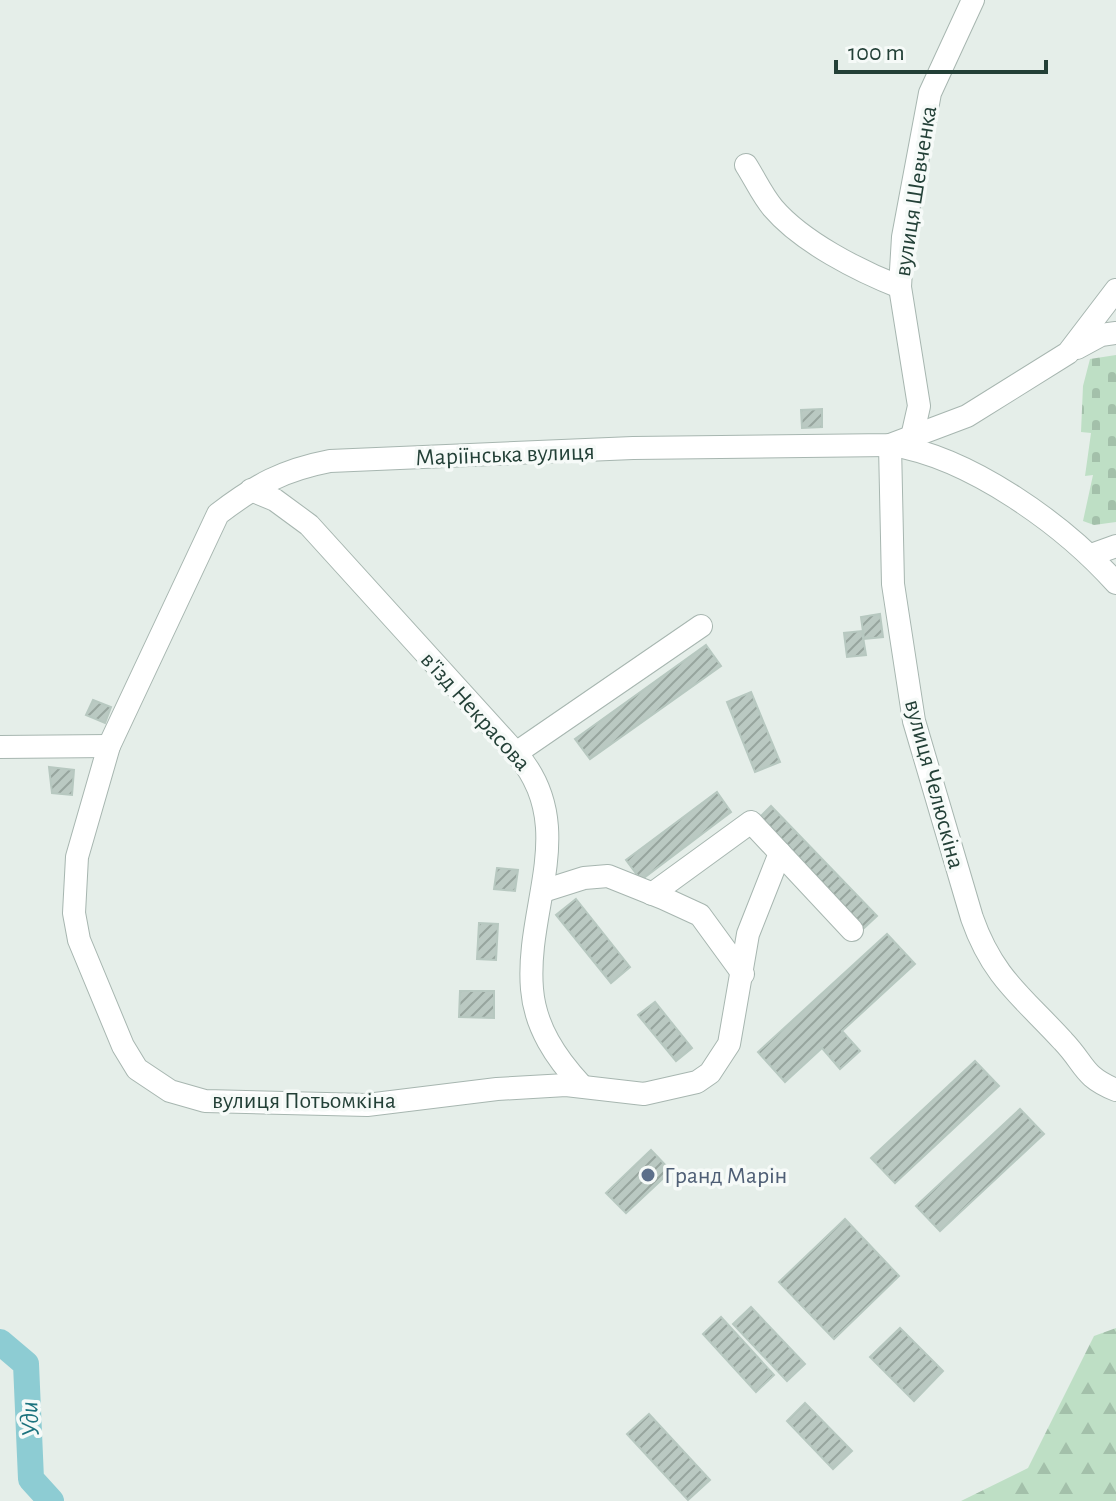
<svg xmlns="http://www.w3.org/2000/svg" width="1116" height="1501" viewBox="0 0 1116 1501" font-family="'Alegreya Sans',sans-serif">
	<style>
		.forest { fill: url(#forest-firs) }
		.cemetery { fill: url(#cemetery-stones) }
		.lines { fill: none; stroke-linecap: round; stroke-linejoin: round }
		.river { stroke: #8dccd3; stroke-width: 26 }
		.building { fill: url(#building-hatch); stroke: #b7c8c0; stroke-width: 2 }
		.minor-casing { stroke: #a7b6b0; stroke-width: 24 }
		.minor { stroke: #fff; stroke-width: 22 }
		.service-dot { fill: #5c6f8a; stroke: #f6faf8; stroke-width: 3 }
		.labels { text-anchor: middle; stroke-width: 7; stroke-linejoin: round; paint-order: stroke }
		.street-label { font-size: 24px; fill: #234037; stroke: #f6faf8 }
		.service-label { font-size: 24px; fill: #4e5e75; stroke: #f6faf8; text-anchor: start }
		.water-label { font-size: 26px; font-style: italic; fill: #1c737e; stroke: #f6faf8 }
	</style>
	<defs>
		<pattern id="forest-firs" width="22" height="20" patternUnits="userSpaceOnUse" patternTransform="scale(2)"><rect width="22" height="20" fill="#bedfc5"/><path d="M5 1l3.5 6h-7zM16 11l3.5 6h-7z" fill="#a3c0aa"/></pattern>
		<pattern id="cemetery-stones" width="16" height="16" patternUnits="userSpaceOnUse" patternTransform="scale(2)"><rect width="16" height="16" fill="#bedfc5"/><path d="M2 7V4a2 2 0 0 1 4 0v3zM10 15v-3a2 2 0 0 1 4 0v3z" fill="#a3c0aa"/></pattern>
		<pattern id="building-hatch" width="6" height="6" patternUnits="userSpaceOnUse" patternTransform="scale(2)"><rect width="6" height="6" fill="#bac9c2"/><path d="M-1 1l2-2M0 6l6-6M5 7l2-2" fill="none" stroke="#97a59e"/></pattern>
	</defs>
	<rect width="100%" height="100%" fill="#e5eee9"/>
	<path class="forest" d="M1116 1328V1501H961L1028 1468 1094 1336Z"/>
	<path class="cemetery" d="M1116 355V522L1094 525 1083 521 1093 475 1085 476 1091 433 1081 432 1083 386 1090 359Z"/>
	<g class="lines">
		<path class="river" d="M0 1342 26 1364 31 1479 51 1501"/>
	</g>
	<g class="building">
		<path d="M822 409V427L802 428 801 410Z"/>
		<path d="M880 614 883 637 864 639 861 617Z"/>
		<path d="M862 631 866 655 847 657 844 633Z"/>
		<path d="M706 645 721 666 590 759 575 739Z"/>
		<path d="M751 692 780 762 755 772 727 702Z"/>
		<path d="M93 700 111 707 105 723 86 715Z"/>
		<path d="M49 767 74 770 72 795 52 793Z"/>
		<path d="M717 792 731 812 641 880 626 860Z"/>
		<path d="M771 806 877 916 864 928 759 818Z"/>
		<path d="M497 868 518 870 515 891 494 889Z"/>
		<path d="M576 899 630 967 611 983 556 915Z"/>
		<path d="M479 923 498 924 496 960 477 959Z"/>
		<path d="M887 934 915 964 842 1031 860 1051 840 1069 822 1048 785 1082 758 1052Z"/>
		<path d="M460 991H494V1018L459 1017Z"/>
		<path d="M655 1002 692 1048 676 1061 638 1015Z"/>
		<path d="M975 1061 999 1086 895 1183 871 1158Z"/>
		<path d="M1020 1109 1044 1134 940 1231 916 1206Z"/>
		<path d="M651 1150 671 1171 626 1213 606 1193Z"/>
		<path d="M845 1219 899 1276 834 1339 779 1282Z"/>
		<path d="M751 1307 805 1364 787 1381 733 1324Z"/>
		<path d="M721 1317 774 1375 756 1392 703 1334Z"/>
		<path d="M900 1328 943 1371 914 1401 870 1357Z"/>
		<path d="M805 1403 852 1451 833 1469 787 1421Z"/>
		<path d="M649 1414 710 1480 688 1500 627 1434Z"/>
	</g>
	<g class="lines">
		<g class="minor-casing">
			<g id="minor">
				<path d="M746 165C755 179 762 195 773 208 802 242 859 271 900 287"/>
				<path d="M1077 348 1101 335 1116 333"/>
				<path d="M912 437 919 406 900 287 903 237 930 93 973 0"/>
				<path d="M890 445 893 584 914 721 972 918C993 978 1023 997 1063 1041 1086 1065 1082 1076 1116 1090"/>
				<path d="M892 445C971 458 1063 524 1116 583"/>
				<path d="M251 490 275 500 309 525 516 753C580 826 525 906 532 989 535 1027 556 1058 581 1085"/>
				<path d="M1091 555 1116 546"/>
				<path d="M0 747 109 746"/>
				<path d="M516 753 701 626"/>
				<path d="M780 853 748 934 729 1044 710 1073 697 1082 644 1094 566 1085 497 1089 367 1105 205 1101 170 1091 137 1069 123 1046 79 940 74 913 77 857 109 746 218 514C256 485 283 470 330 461L633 448 890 445 967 416 1068 353 1116 290"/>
				<path d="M543 891 584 878 608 876 663 898 700 915 743 974"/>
				<path d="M652 894 751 822 852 930"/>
			</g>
		</g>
		<use href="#minor" class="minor"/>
	</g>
	<circle class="service-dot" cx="648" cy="1175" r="8"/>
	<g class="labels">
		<g class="street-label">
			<text transform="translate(915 191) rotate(-81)" y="8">вулиця Шевченка</text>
			<text transform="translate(505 454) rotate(-2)" y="8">Маріїнська вулиця</text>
			<text transform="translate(476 711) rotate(48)" y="8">в'їзд Некрасова</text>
			<text transform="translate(935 784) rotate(75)" y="8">вулиця Челюскіна</text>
			<text x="304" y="1108">вулиця Потьомкіна</text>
		</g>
		<g class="service-label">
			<text x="664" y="1183">Гранд Марін</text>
		</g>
		<g class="water-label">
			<text transform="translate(29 1419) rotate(-93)" y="9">Уди</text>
		</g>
	</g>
	<path d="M836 60v12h210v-12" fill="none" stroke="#234037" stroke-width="4"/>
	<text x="848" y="60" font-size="24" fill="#234037" stroke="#f6faf8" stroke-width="6" paint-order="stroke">100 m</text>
</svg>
